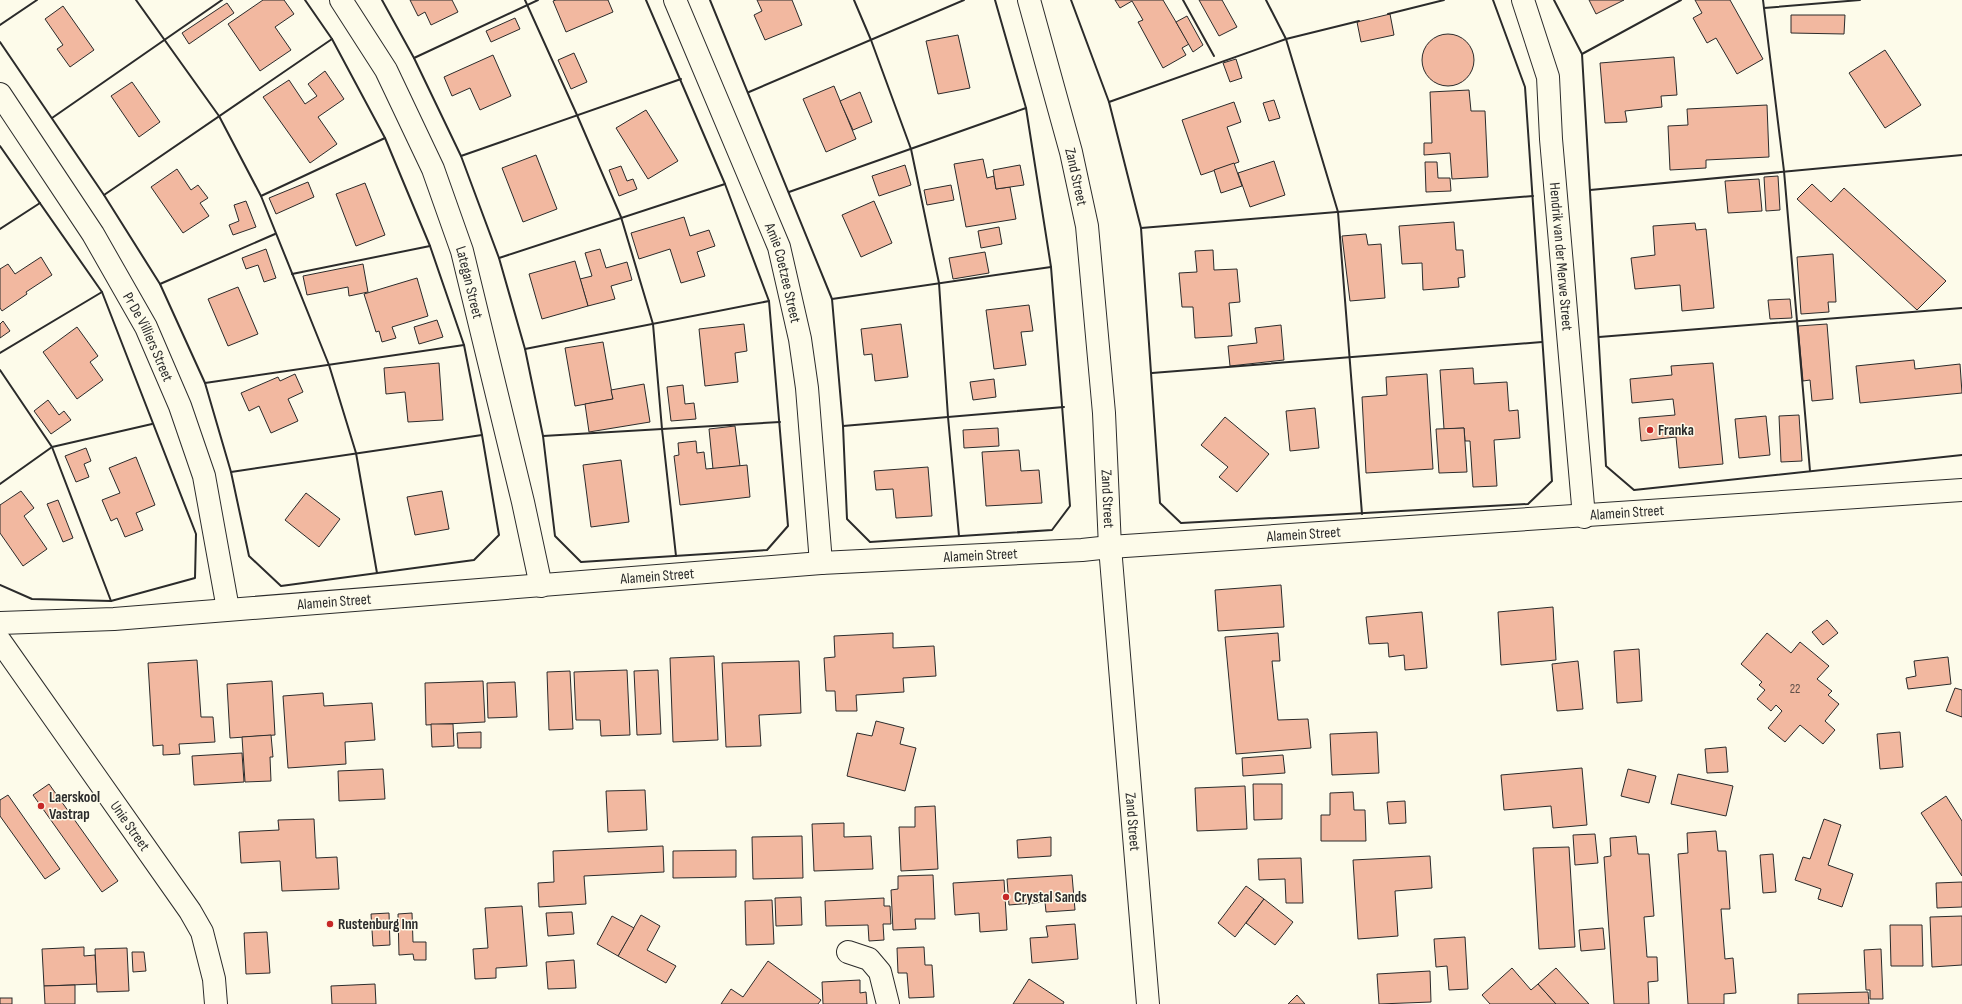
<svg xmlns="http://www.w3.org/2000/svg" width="1962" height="1004" viewBox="0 0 1962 1004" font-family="'Sofia Sans Condensed',sans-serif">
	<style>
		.building { fill: #f2b8a0; stroke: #2b2b2b }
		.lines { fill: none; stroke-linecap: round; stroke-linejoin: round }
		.minor-casing { stroke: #2b2b2b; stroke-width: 24 }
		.minor { stroke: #fdfbea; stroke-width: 22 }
		.wall { stroke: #2b2b2b; stroke-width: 2 }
		.poi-dot { fill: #c62828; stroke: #fdfbea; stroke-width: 1.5 }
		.labels { text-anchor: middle; stroke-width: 3; stroke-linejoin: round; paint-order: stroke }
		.number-label { font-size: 13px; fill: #5d4e48 }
		.street-label { font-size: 15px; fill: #2b2b2b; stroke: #fdfbea }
		.poi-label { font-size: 15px; font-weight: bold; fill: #2b2b2b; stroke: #fdfbea; text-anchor: start }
	</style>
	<rect width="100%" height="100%" fill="#fdfbea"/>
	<g class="building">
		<path d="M263 0H284L294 14 275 27 291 50 260 71 228 24Z"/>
		<path d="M410 0H452L458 12 431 25 425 12 418 16Z"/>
		<path d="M556 0H608L613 12 566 32 553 1Z"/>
		<path d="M757 0H792L802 25 765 40 754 15 762 11Z"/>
		<path d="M1115 0H1163L1189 44 1182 48 1186 55 1163 68 1138 22 1143 20 1132 1 1120 8Z"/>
		<path d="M1199 0H1222L1237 27 1219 36Z"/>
		<path d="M1589 0H1624L1596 14Z"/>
		<path d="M1695 0H1730L1763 59 1737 74 1716 38 1707 43 1693 18 1702 13Z"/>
		<path d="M227 3 234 13 189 44 182 33Z"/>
		<path d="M63 6 94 50 70 67 57 49 63 45 45 19Z"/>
		<path d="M1390 14 1394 35 1361 42 1357 22Z"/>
		<path d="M1791 15H1845L1844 34 1791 33Z"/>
		<path d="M1187 16 1203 45 1193 52 1176 22Z"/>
		<path d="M515 18 520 29 491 42 486 31Z"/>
		<circle cx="1448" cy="60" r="26"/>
		<path d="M958 35 970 88 938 94 926 41Z"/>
		<path d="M1885 50 1921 105 1885 128 1849 73Z"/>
		<path d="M574 53 587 82 571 89 558 60Z"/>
		<path d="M493 55 511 96 480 110 470 88 452 96 444 77Z"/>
		<path d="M1674 57 1677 95 1661 96 1662 107 1625 111 1627 122 1605 123 1600 63Z"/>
		<path d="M1236 59 1242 78 1230 82 1223 63Z"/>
		<path d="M325 71 344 99 318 117 337 144 310 163 263 97 289 80 305 104 317 96 308 84Z"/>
		<path d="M132 82 160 122 139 137 111 96Z"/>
		<path d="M834 86 856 139 826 152 803 99Z"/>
		<path d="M1469 90 1471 111H1485L1488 177 1452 179 1450 153 1424 155V143H1432L1430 92Z"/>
		<path d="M860 92 872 122 853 130 840 101Z"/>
		<path d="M1274 100 1280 118 1269 121 1263 103Z"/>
		<path d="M1234 102 1241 122 1227 127 1239 162 1201 175 1182 120Z"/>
		<path d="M1767 105 1769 157 1706 160V168L1670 170 1668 126 1688 125 1687 109Z"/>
		<path d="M646 110 678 161 648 179 616 128Z"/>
		<path d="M536 155 557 209 523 222 502 168Z"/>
		<path d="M983 159 987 178 994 176 996 189 1010 187 1016 219 966 227 954 164Z"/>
		<path d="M1274 161 1285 195 1250 207 1238 173Z"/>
		<path d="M1425 162H1437L1438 178H1450L1451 191 1426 192Z"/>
		<path d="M1234 163 1242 186 1221 193 1214 170Z"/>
		<path d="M905 165 911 185 879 196 872 176Z"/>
		<path d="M1020 165 1024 185 996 189 993 170Z"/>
		<path d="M621 166 627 181 633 179 637 189 619 196 609 170Z"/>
		<path d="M177 169 191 190 198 185 208 198 200 203 209 216 183 233 151 187Z"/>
		<path d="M1778 176 1780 210 1766 211 1764 177Z"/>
		<path d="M1759 179 1762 211 1728 213 1725 181Z"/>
		<path d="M308 182 314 197 276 214 269 198Z"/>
		<path d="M365 183 385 235 356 246 336 194Z"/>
		<path d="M1812 184 1831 202 1844 188 1946 281 1917 310 1797 199Z"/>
		<path d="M951 185 954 200 927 205 924 190Z"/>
		<path d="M246 201 256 227 233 235 229 225 239 221 234 205Z"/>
		<path d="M874 201 892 243 861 257 842 215Z"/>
		<path d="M684 217 690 236 709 230 715 246 697 252 705 276 681 283 670 249 639 259 631 233Z"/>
		<path d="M1454 222 1456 250H1463L1465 277 1458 278 1459 287 1423 290 1422 263 1402 264 1399 226Z"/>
		<path d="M1695 223 1696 230 1706 229 1714 308 1682 311 1680 285 1635 289 1631 258 1655 255 1653 226Z"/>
		<path d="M999 227 1002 244 981 248 978 231Z"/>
		<path d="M1366 234 1368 245 1381 244 1385 298 1350 301 1342 236Z"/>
		<path d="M266 249 276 278 264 282 258 265 246 269 242 258Z"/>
		<path d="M600 249 606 268 627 262 632 280 611 286 615 299 588 306 580 279 592 276 585 253Z"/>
		<path d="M1213 250 1214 270 1237 269 1240 302 1229 303 1232 336 1195 338 1193 307H1182L1179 273 1197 272 1195 251Z"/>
		<path d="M985 252 989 273 953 279 949 258Z"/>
		<path d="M1833 254 1836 302H1828L1829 312 1801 314 1797 257Z"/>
		<path d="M41 257 52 275 26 292 27 294 2 311 0 308V269L8 264 15 274Z"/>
		<path d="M575 261 588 306 542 319 529 274Z"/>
		<path d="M363 264 368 292 349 296 348 287 307 295 303 276Z"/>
		<path d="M417 278 428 316 392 327 396 338 382 342 379 331 376 332 364 294Z"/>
		<path d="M238 287 258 334 228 346 208 299Z"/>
		<path d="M1790 299 1792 318 1770 319 1768 300Z"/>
		<path d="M1029 305 1033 331 1021 332 1026 365 994 369 986 310Z"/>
		<path d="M437 320 443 337 419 344 414 327Z"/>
		<path d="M3 321 10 331 0 338V324Z"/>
		<path d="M744 324 747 351 735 353 738 382 705 386 699 329Z"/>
		<path d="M901 324 908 377 875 381 872 354 864 355 861 329Z"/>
		<path d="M1827 324 1833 399 1812 401 1810 380 1803 381 1798 326Z"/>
		<path d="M1281 325 1284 360 1230 366 1228 346 1257 343 1255 328Z"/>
		<path d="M77 327 98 356 90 362 103 380 77 399 43 352Z"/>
		<path d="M603 342 613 399 575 406 565 348Z"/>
		<path d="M1914 360 1915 369 1960 364 1962 393 1860 403 1856 366Z"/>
		<path d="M439 363 443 420 408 422 405 392 386 394 384 368Z"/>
		<path d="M1713 363 1723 464 1679 468 1676 437 1641 441 1639 418 1675 415 1673 399 1632 403 1630 379 1672 375 1671 366Z"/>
		<path d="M1473 368 1474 384 1507 382 1509 411 1518 410 1520 438 1494 440 1497 486 1473 487 1470 441H1465L1464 428 1444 429 1440 370Z"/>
		<path d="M295 374 303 392 288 399 298 421 271 433 259 406 249 411 241 393 278 377 280 381Z"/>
		<path d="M1427 374 1433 469 1366 473 1362 397 1387 395 1386 377Z"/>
		<path d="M994 379 996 397 973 400 970 382Z"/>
		<path d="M644 384 650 422 589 432 585 404 613 399 611 390Z"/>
		<path d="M683 385 685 404 694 403 696 419 671 421 667 387Z"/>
		<path d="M48 400 59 415 64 411 71 420 51 434 34 411Z"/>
		<path d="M1315 408 1319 448 1290 451 1286 411Z"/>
		<path d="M1799 415 1802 461 1781 462 1779 416Z"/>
		<path d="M1766 416 1770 455 1739 458 1735 419Z"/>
		<path d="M1225 417 1269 454 1237 492 1219 477 1228 467 1201 445Z"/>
		<path d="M735 426 740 466 713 469 709 429Z"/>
		<path d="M998 428 999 446 964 448 963 430Z"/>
		<path d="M1464 428 1467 472 1439 473 1436 429Z"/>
		<path d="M696 441 697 453 704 452 706 469 747 465 750 497 680 505 674 456 679 455 678 443Z"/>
		<path d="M86 448 91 461 84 464 89 477 76 482 65 456Z"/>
		<path d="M1019 450 1021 471 1039 470 1042 503 986 506 982 452Z"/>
		<path d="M136 457 155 505 136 513 143 530 125 537 117 518 111 521 102 500 120 493 109 468Z"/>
		<path d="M621 460 629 522 591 527 583 465Z"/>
		<path d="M928 467 932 516 896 518 893 489 876 490 874 471Z"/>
		<path d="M21 491 34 508 24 516 47 549 23 566 0 533V505Z"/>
		<path d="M442 491 449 529 415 535 407 497Z"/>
		<path d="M306 493 340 519 319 547 285 520Z"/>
		<path d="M58 500 73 538 63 542 47 504Z"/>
		<path d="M1281 585 1284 627 1218 631 1215 590Z"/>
		<path d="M1553 607 1556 660 1501 665 1498 612Z"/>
		<path d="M1422 612 1427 668 1405 670 1404 655 1389 657 1388 643 1369 644 1366 617Z"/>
		<path d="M1827 620 1838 633 1823 645 1812 632Z"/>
		<path d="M893 633V648L934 646 936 676 903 678 904 692 856 695 857 711H836L835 691H826L824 658 835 657 834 636Z"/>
		<path d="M1278 633 1280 661H1272L1278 720 1308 719 1311 748 1236 754 1225 637Z"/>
		<path d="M1767 633 1791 653 1800 642 1829 666 1817 679 1832 691 1828 695 1839 704 1825 721 1835 730 1823 744 1800 725 1785 742 1768 728 1782 711 1776 705 1771 711 1757 699 1765 690 1759 685 1762 682 1741 664Z"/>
		<path d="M1639 649 1642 701 1617 703 1614 651Z"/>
		<path d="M714 656 718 740 673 742 670 658Z"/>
		<path d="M1948 657 1951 684 1908 689 1906 678 1916 676 1914 661Z"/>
		<path d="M197 660 201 717H213L215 742 179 744 180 754 163 755V745L153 746 148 663Z"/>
		<path d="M799 661 801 713 759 715 761 746 726 747 722 663Z"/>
		<path d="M1578 661 1583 709 1557 711 1552 664Z"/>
		<path d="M627 670 630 735 601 736 600 720H576L574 672Z"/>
		<path d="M658 670 661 734 637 735 634 671Z"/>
		<path d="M570 671 573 729 549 730 547 672Z"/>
		<path d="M272 681 275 735 230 738 227 684Z"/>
		<path d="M483 681 485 722 426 725 425 683Z"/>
		<path d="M515 682 517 717 488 718 487 683Z"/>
		<path d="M1955 688 1962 690V717L1946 711Z"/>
		<path d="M323 693 324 706 372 703 375 740 345 742 346 764 288 768 283 696Z"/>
		<path d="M876 721 904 728 900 744 916 748 905 791 847 776 857 733 872 736Z"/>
		<path d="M431 724H453L454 746 432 747Z"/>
		<path d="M481 732V748H458L457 733Z"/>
		<path d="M1377 732 1379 773 1332 775 1330 734Z"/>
		<path d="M1900 732 1903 767 1880 769 1877 734Z"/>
		<path d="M271 735 273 757H270L271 781 245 782 242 737Z"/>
		<path d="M1726 747 1728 772 1707 773 1705 749Z"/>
		<path d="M242 753 244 782 194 785 192 756Z"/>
		<path d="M1283 755 1285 773 1243 776 1242 758Z"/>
		<path d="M1582 768 1587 825 1553 828 1551 806 1504 810 1501 775Z"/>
		<path d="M383 769 385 799 339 801 338 771Z"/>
		<path d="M1628 769 1656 776 1649 803 1621 796Z"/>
		<path d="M1678 774 1733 786 1726 816 1671 804Z"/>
		<path d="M49 784 118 881 102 892 33 795Z"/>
		<path d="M1253 784H1282V819L1254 820Z"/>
		<path d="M1245 786 1247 829 1197 831 1195 788Z"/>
		<path d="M645 790 647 830 608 832 606 791Z"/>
		<path d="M1353 792 1354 810H1365L1366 841H1321V815H1330V793Z"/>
		<path d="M8 795 60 869 45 879 0 816V800Z"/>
		<path d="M1946 796 1962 821V876L1921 813Z"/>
		<path d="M1405 801 1406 823 1389 824 1387 802Z"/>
		<path d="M935 806 938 869 901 871 899 827H915V807Z"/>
		<path d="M314 819 316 858 337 857 339 889 282 891 280 861 241 863 239 832 279 830 278 820Z"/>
		<path d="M1824 819 1841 825 1828 865 1853 874 1842 907 1818 899 1821 889 1795 880 1803 857 1810 859Z"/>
		<path d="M844 823V837L871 836 873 869 814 871 812 824Z"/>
		<path d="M1716 831 1718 851H1726L1730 909H1721L1725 959 1733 958 1736 993 1724 994V1004H1688L1678 854 1688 853 1687 833Z"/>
		<path d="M1595 834 1598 863 1575 865 1573 835Z"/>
		<path d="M802 836 803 878 753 879 752 837Z"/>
		<path d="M1636 836 1638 854H1649L1654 916 1644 917 1647 957H1657L1658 981 1648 982 1649 1004H1614L1604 857 1611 856 1610 838Z"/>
		<path d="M1051 837V856L1018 858 1017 840Z"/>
		<path d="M663 846 664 872 584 876 586 904 539 907 538 883 554 882 553 851Z"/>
		<path d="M1569 847 1575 947 1539 949 1533 848Z"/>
		<path d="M736 850V877L673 878V851Z"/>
		<path d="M1773 854 1776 892 1763 893 1760 855Z"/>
		<path d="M1430 856 1432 888 1395 891 1398 936 1358 939 1353 860Z"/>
		<path d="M1301 858 1303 903H1286L1285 879 1259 880 1258 859Z"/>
		<path d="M933 875 935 919H915L916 929 893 930 891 890 898 889V876Z"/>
		<path d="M1072 875 1075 910 1046 912 1045 902 1009 905 1007 879Z"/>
		<path d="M1004 880 1007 930 980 932 979 913 955 915 953 883Z"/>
		<path d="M1962 882V907L1937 908 1936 883Z"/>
		<path d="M1246 886 1264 899 1235 937 1218 923Z"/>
		<path d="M801 897 802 925 776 926 775 898Z"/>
		<path d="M884 898V906H890L891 924H883L884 940 869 941 868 925 826 926 825 901Z"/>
		<path d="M1264 899 1293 922 1275 945 1246 923Z"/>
		<path d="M772 900 774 944 746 945 745 901Z"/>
		<path d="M522 906 527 966 496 968V978L475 979 473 949 488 948 485 908Z"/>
		<path d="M572 912 574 934 548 936 546 913Z"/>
		<path d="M389 913 390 945 373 946 371 914Z"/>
		<path d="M412 913 413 942H426V960H414L413 954 399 955 398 914Z"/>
		<path d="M641 915 660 926 647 950 676 966 666 983 618 956Z"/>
		<path d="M612 916 634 928 618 956 597 944Z"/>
		<path d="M1962 916V965L1932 967 1930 917Z"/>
		<path d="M1075 924 1078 959 1032 963 1030 938 1048 937 1046 926Z"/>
		<path d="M1890 925H1922L1923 966H1891Z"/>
		<path d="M1603 928 1605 949 1581 951 1579 930Z"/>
		<path d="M267 932 270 973 246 974 244 933Z"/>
		<path d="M1465 937 1468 989 1449 990 1447 966 1436 967 1434 939Z"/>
		<path d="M84 947V956L95 955 97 984 44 986 42 949Z"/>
		<path d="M924 947 925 965H932L934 997 909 998 907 973H898L897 948Z"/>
		<path d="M127 948 129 991 97 992 95 949Z"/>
		<path d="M1881 949 1883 999H1870V990H1866L1864 950Z"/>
		<path d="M132 952H144L146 971 133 972Z"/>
		<path d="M574 960 576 988 548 989 546 962Z"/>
		<path d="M768 961 821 1000 818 1004H721L731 989 743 997Z"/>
		<path d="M1512 968 1531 990 1538 984 1556 1004H1490L1482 995Z"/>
		<path d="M1556 968 1589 1004H1556L1538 984Z"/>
		<path d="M1430 971 1431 1002 1379 1004 1377 974Z"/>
		<path d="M1029 979 1064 1002 1063 1004H1013Z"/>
		<path d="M860 980V993L866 992 867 1004H823L822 982Z"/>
		<path d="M375 984 376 1004H332L331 986Z"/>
		<path d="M75 985V1004H45L44 986Z"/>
		<path d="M1868 992 1869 1004H1798V994Z"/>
		<path d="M1297 995 1305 1004H1288Z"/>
		<rect x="0" y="998" width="12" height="6"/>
	</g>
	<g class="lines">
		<g class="minor-casing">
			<g id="minor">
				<path id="s1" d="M341 0 386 70 433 169 462 251 523 502 541 586"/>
				<path id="s2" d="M675 0 779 247 800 339 807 388 821 563"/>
				<path id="s3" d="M1029 0 1071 152 1087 226 1104 413 1110 547 1148 1004"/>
				<path id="s4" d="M1523 0 1548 77 1551 139 1584 517"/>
				<path id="s5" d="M0 94 93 234 146 327 180 406 204 476 228 609"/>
				<path id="s6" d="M0 623 114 619 821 563 1082 550 1110 547 1962 490"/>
				<path id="s7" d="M0 641 190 911 202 932 214 979 216 1004"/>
				<path d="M848 952 869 959 880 972 888 1004"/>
			</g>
		</g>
		<use href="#minor" class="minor"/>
		<g class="wall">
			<path d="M136 0 219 116 261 196 329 365 356 453 377 573"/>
			<path d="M382 0 414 58 461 156 499 258 525 349 543 436 555 536 581 562 767 550 788 526 769 301 725 184 646 0"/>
			<path d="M525 0 577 115 621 217 653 324 662 429 676 556"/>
			<path d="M710 0 832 299 843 426 847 519 870 542 1052 530 1070 506 1051 267 1026 108 995 0"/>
			<path d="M854 0 871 40 911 149 939 283 948 417 959 536"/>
			<path d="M1071 0 1109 102 1141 228 1160 503 1181 523 1528 504 1552 481 1525 87 1493 0"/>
			<path d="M1183 0 1214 56"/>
			<path d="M1266 0 1286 39 1338 212 1362 514"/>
			<path d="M1554 0 1582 54 1606 466 1634 490 1962 455"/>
			<path d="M1763 0 1784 171 1810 471"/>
			<path d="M1764 8 1860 0"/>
			<path d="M1388 14 1444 0"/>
			<path d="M0 25 37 0"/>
			<path d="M0 42 104 195 160 284 205 383 231 472 249 556 281 586 474 560 499 535 482 435 464 345 430 246 385 138 332 39 305 0"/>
			<path d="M1582 54 1681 0"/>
			<path d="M414 58 538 0"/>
			<path d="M749 92 964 0"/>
			<path d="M1109 102 1286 39 1359 21"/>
			<path d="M52 118 222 0"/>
			<path d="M0 146 102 292 196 534 195 578 111 601 32 599 0 585"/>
			<path d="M461 156 681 79"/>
			<path d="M1590 190 1962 155"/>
			<path d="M789 192 1026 108"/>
			<path d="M104 195 332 39"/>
			<path d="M261 196 385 138"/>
			<path d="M1141 228 1533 196"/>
			<path d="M0 229 40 203"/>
			<path d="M499 258 725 184"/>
			<path d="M292 274 430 246"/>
			<path d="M160 284 275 234"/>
			<path d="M832 299 1051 267"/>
			<path d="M1599 337 1962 308"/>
			<path d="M525 349 769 301"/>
			<path d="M0 353 102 292"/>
			<path d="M0 370 52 447 111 601"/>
			<path d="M1152 373 1542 342"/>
			<path d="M205 383 464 345"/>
			<path d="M843 426 1064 407"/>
			<path d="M543 436 780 422"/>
			<path d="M231 472 482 435"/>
			<path d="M0 484 52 447 152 424"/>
		</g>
	</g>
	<g class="poi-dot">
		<circle cx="1650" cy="430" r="4"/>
		<circle cx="41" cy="806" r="4"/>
		<circle cx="1006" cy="897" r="4"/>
		<circle cx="330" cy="924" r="4"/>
	</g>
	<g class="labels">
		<g class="number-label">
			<text x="1795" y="693">22</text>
		</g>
		<g class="street-label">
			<text dy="5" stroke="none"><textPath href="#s3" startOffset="183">Zand Street</textPath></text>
			<text dy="5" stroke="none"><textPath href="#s4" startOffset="261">Hendrik van der Merwe Street</textPath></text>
			<text dy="5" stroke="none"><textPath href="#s2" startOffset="294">Amie Coetzee Street</textPath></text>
			<text dy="5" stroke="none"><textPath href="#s1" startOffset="312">Lategan Street</textPath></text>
			<text dy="5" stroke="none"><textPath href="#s5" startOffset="285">Pr De Villiers Street</textPath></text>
			<text dy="5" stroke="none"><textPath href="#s3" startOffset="507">Zand Street</textPath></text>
			<text dy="5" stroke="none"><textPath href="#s6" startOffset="1631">Alamein Street</textPath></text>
			<text dy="5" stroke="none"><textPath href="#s6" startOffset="1307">Alamein Street</textPath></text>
			<text dy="5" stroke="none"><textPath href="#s6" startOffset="983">Alamein Street</textPath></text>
			<text dy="5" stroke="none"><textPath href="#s6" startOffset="659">Alamein Street</textPath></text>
			<text dy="5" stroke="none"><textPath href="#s6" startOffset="335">Alamein Street</textPath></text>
			<text dy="5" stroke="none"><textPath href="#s3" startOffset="831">Zand Street</textPath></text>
			<text dy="5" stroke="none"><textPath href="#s7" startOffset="226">Unie Street</textPath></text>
		</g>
		<g class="poi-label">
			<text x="1658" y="435">Franka</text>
			<text x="49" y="802">Laerskool<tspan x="49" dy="17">Vastrap</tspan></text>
			<text x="1014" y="902">Crystal Sands</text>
			<text x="338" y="929">Rustenburg Inn</text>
		</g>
	</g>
</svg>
